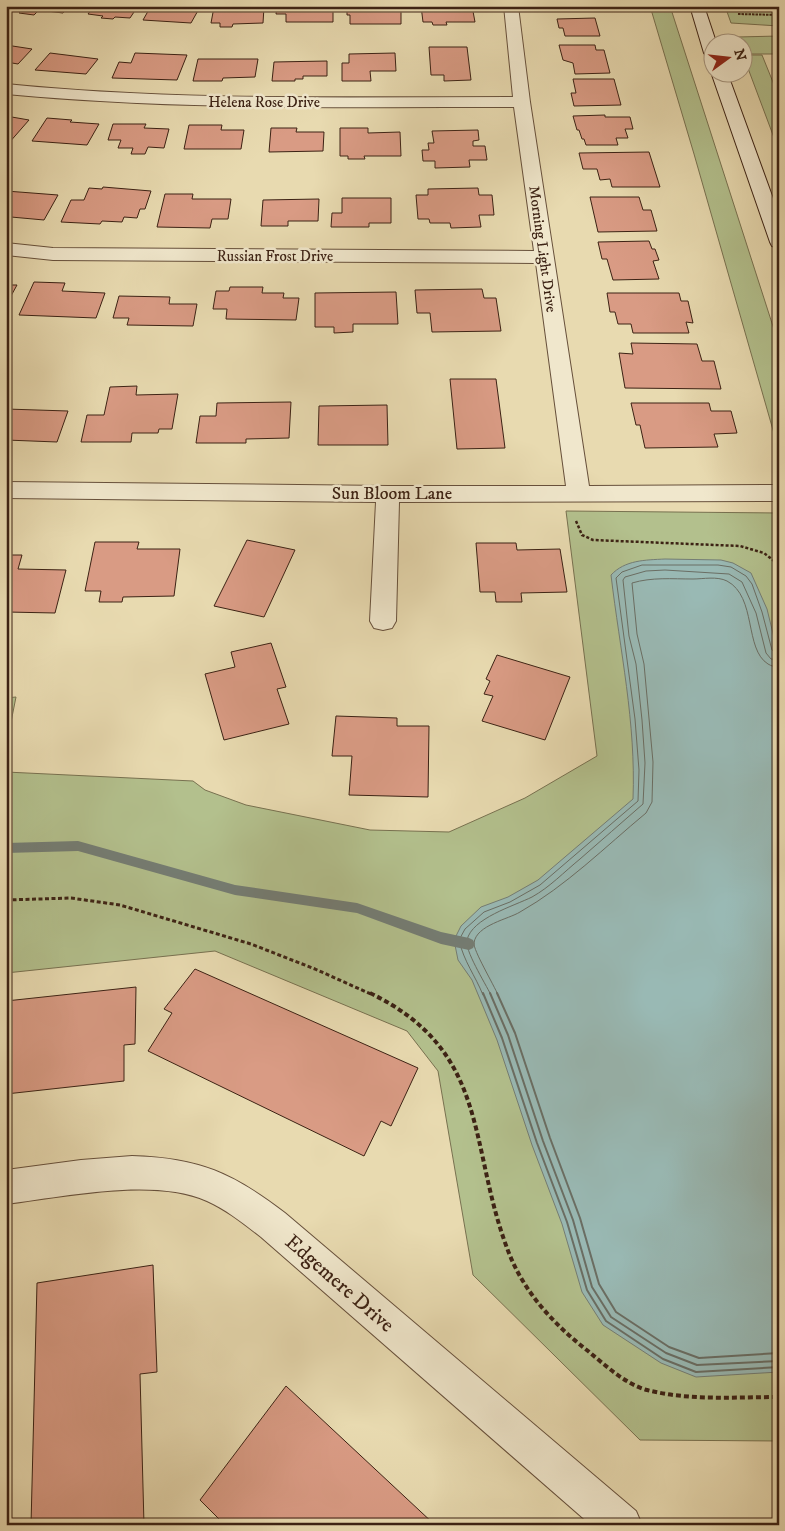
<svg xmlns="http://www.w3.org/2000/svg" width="785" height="1531" viewBox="0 0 785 1531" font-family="'IM FELL DW Pica',serif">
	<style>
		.green { fill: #b3c08d; stroke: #787150 }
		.water { fill: #99b9b4; stroke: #747d74 }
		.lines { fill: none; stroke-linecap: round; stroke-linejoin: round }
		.shore-far1 { stroke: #6a6e64; stroke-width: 1 }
		.shore { stroke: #6a6e64; stroke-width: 2 }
		.stream { fill: #747d74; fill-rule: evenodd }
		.building { fill: #d99b84; stroke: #3c2214 }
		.minor-casing { stroke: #67503b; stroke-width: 2 }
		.secondary-casing { stroke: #3c2214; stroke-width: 2 }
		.path-far3 { stroke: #3c2214; stroke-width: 2; stroke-dasharray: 2.5 1; stroke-linecap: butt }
		.path-far2 { stroke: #3c2214; stroke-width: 2.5; stroke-dasharray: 3 2; stroke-linecap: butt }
		.path-far1 { stroke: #3c2214; stroke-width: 3; stroke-dasharray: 4 2.5; stroke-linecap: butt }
		.path { stroke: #3c2214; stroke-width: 4; stroke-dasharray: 5 3; stroke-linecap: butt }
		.minor { fill: #f0e7cc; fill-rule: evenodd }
		.secondary { fill: #f0e7cc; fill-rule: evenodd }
		.labels { text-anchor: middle; stroke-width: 5; stroke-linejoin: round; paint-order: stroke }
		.far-street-label { font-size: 15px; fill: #3c2214; stroke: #f0e7cc }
		.street-label { font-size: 18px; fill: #3c2214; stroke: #f0e7cc }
		.near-street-label { font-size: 21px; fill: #3c2214; stroke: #f0e7cc }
	</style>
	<rect width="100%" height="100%" fill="#e8dab0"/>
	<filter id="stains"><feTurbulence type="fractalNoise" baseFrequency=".004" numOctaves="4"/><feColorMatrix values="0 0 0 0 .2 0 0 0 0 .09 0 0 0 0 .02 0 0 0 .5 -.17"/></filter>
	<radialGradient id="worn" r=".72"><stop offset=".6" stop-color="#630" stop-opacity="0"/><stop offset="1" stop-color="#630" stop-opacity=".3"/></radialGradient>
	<g class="green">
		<path d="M650 6H670L779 345V451L694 154Z"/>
		<path d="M725 6H773L775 11H779V14L775 15 779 26 731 23Z"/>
		<path d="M779 36V54H743L742 42H739L737 37Z"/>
		<path d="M743 55H762L779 97V151Z"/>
		<path d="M566 511 779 513V1441L640 1440 473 1275 438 1071 407 1031 215 951 6 973V772L193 781 205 790 246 805 370 830 449 832 525 798 597 756Z"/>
		<path d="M16 697 7 742 6 743V698Z"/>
	</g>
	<path class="water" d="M665 559 721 560 733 563 751 573 767 609 779 658V1372L696 1377 661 1363 603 1325 582 1292 562 1224 532 1145 497 1040 472 980 458 960 454 940 461 926 481 907 508 897 538 880 633 799C636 722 620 651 611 575 625 560 645 560 665 559Z"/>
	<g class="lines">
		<g class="shore-far1">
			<path d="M483 995C475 975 464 962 459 940L465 929 484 912 510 902 540 885 638 801 639 770 635 719 616 578 622 572 642 565H718L731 567 746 576 752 584 762 612 772 650 779 654"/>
			<path d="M491 995C485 983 464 949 467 940 472 918 514 906 532 897 550 887 564 872 580 859 601 841 622 822 643 804L645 763 642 720 636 664 629 636 623 580 625 577 646 571 665 570 729 574 742 582 756 613 766 653 771 659 779 660"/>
			<path d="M498 995C494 985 473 950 474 943 476 925 509 919 520 912 566 886 605 847 646 813L652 802 653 762 644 664 637 634 632 583C652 577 672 579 693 579 703 579 717 576 727 581 757 597 744 649 768 664 771 666 776 667 779 668"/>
		</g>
		<g class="shore">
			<path d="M483 993 502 1038 537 1143 567 1222 587 1290 606 1321 663 1359 696 1372 779 1367"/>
			<path d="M490 993 508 1035 543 1141 573 1220 592 1287 611 1317 666 1353 697 1365 779 1361"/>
			<path d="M497 993 515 1033 550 1138 580 1218 599 1284 616 1312 669 1347 699 1358 779 1353"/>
		</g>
		<path class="stream" d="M78 841 235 885 357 903 441 932 469 938 473 940 475 944 473 948 469 950 441 944 357 913 235 895 78 851 6 853V843Z"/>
	</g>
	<g class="building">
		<path d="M70 6 63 13 39 10 34 15 19 13 25 7H18Z"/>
		<path d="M84 6H138L130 18 115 17 113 19 101 18 103 16 88 14 91 10 82 9Z"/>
		<path d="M151 6H187L200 7 191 23 143 20Z"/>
		<path d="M277 6 318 7V9L333 10V22H286V14H276Z"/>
		<path d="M347 6 401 7V24H350V15H347Z"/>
		<path d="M421 6H472L475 22H446L447 25H433L432 22H423Z"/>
		<path d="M566 6H595L596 9H566Z"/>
		<path d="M214 7H264L263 23 233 24 232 27H220V23H211Z"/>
		<path d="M595 18 600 36H565L563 28H559L557 19Z"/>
		<path d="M6 45 32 49 18 64 6 62Z"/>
		<path d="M559 45H595L596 50H604L610 73 575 74 573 63 563 60Z"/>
		<path d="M429 47H467L471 80 444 81V75H431Z"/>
		<path d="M50 53 98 59 86 74 35 70Z"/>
		<path d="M135 53 187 55 177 80 112 78 119 62 131 63Z"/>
		<path d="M395 53 396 71H370L371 81H342V63H349V54Z"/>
		<path d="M198 59H258L255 77 223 78 222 81H193Z"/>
		<path d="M327 61V76H303V79H295V81H272L274 62Z"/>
		<path d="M573 79H614L621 105 574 106 571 93H576Z"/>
		<path d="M605 115V117H630L633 129H625L628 138H616L618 145H586L584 139H582L579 130H577L573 116Z"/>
		<path d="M6 116 29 120 8 144H6Z"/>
		<path d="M47 118 72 120 70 122 99 124 87 145 32 141Z"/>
		<path d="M113 124H146L144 128 169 129 164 148 148 147 145 154H131L133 148H118L121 140H108Z"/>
		<path d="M189 125H222L221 130H244L241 149H184Z"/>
		<path d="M271 128H297L296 132H324L323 151 269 152Z"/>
		<path d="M340 128H368V133L400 132 401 156H364L365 159H348V156H340Z"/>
		<path d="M478 130 479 140 473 141V146H485L487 160H469L470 167 435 168V161H423L422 150H429L428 143H434L432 131Z"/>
		<path d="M649 152 660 187H612L610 179 600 180 597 169H583L579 153Z"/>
		<path d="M103 187 151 191 145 209H140L137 218 124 217 122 222 102 221 100 224 61 222 71 200H84L89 188 102 189Z"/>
		<path d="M478 188 479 195H492L494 215H479L481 227 451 228 450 223H430L429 219H418L416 195H428V189Z"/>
		<path d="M6 191 58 195 44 220 11 217 10 219H6Z"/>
		<path d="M165 194H193L192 199H231L228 219H212L210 228 157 227Z"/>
		<path d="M590 197H639L643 210H651L657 231 598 232Z"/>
		<path d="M342 198H391V223H369V227H331L332 213H342Z"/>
		<path d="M319 199 318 221H288V226H261L263 200Z"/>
		<path d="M649 241 652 249H655L659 260 653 261 659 279 613 280 607 259H602L598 242Z"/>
		<path d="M34 282 65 283 62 291 105 293 96 318 19 315Z"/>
		<path d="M6 285H17L6 305Z"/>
		<path d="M230 287H263L262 293H284L283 298H299L296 320 226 319 227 309H213L216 291H229Z"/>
		<path d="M482 289 484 298H496L501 331 432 332 430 313H417L415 290Z"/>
		<path d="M396 292 398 324H353V332L334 333V327H315V293Z"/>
		<path d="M607 293H679L681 301H688L693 323 686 322 689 333H633L631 324H618L615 312H610Z"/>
		<path d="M119 296 170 297 169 304H197L193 326 127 325 129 318H113Z"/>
		<path d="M631 343 697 344 702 361H714L721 389 625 388 619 353 633 354Z"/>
		<path d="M450 379H496L505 448 457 449Z"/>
		<path d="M137 386 136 395 178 394 172 429H159L158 433H132L131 442H81L87 415H104L110 387Z"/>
		<path d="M291 402 289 438 246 439V443H196L200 416H216L217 403Z"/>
		<path d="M631 403H709L711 411H731L737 433 714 434 718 447 645 448 640 425H636Z"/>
		<path d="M387 405 388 445H318L319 406Z"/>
		<path d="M6 409 68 411 57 442 6 440Z"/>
		<path d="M247 540 295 550 264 617 214 606Z"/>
		<path d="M95 542H139L137 549H180L174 596 123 597 122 602H99L101 591H85Z"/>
		<path d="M476 543H516L517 550 560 549 567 592 521 593 522 602H496L495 592H480Z"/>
		<path d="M6 555H22L18 569 66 570 55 613 7 612 6 616Z"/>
		<path d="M271 643 286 687 277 689 289 724 224 740 205 674 235 667 231 652Z"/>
		<path d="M497 655 570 677 545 740 482 721 493 696 484 694 490 681 486 679Z"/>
		<path d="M336 716 397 718V726H429L428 797 349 795 352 756H332Z"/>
		<path d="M195 969 418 1068 391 1126 381 1121 364 1156 148 1051 172 1013 164 1009Z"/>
		<path d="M136 987 135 1044 124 1045V1081L6 1094V1001Z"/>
		<path d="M153 1265 157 1372 140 1374 144 1525H31L37 1283Z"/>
		<path d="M286 1386 435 1525H225L200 1500Z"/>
	</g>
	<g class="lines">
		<g class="minor-casing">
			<g id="minor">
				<path d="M504 6H518L530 102 589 486 779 485V501L399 502 396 621 392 628 383 630 374 628 370 621 376 502 6 498V482L388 486H566L536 263 53 260 6 255V243L53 248 534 251 514 107C345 107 175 110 6 94V84C175 101 344 97 513 97Z"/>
				<path d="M132 1156C199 1158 233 1173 285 1213L636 1511 642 1525H591L261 1237C244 1224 227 1210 207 1201 153 1177 64 1197 6 1204V1170L81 1160Z"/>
			</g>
		</g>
		<g class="secondary-casing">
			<g id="secondary">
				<path d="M690 6H704L716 42H712V58L706 56 704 53Z"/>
				<path d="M712 70V72H727L779 215V248L772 246 770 242 711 72Z"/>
			</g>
		</g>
		<g class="path-far3">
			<path d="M775 6 776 10H779"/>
			<path d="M738 14 779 15"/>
		</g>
		<path class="path-far2" d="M576 521 582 535 593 540 740 546 764 553 779 565"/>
		<path class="path-far1" d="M6 900 71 898 120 905 251 944 315 969 373 995"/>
		<path class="path" d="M370 993C490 1051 468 1144 507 1248 522 1290 553 1324 588 1351 605 1365 625 1384 647 1390 690 1401 736 1397 779 1397"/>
		<use href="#minor" class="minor"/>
		<use href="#secondary" class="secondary"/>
	</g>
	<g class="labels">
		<g class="far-street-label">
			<text x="264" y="107">Helena Rose Drive</text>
			<text transform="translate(543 249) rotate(82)" y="5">Morning Light Drive</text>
			<text x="275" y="261">Russian Frost Drive</text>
		</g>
		<g class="street-label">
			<text x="392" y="499">Sun Bloom Lane</text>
		</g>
		<g class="near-street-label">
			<text transform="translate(340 1283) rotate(41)" y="7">Edgemere Drive</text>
		</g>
	</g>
	<rect width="785" height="1531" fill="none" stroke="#e8dab0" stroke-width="25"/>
	<rect x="8" y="8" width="770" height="1516" fill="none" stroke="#3c2214" stroke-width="2.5"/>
	<rect x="12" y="12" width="760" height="1506" fill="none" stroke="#3c2214"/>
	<g transform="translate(728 58) rotate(75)"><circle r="24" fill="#f0e7cc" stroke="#a89882"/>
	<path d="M0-4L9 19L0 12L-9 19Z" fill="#8f2418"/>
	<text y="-8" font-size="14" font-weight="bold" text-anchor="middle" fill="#3c2214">N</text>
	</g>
	<rect width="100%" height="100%" filter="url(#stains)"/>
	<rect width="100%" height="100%" fill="url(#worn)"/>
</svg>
